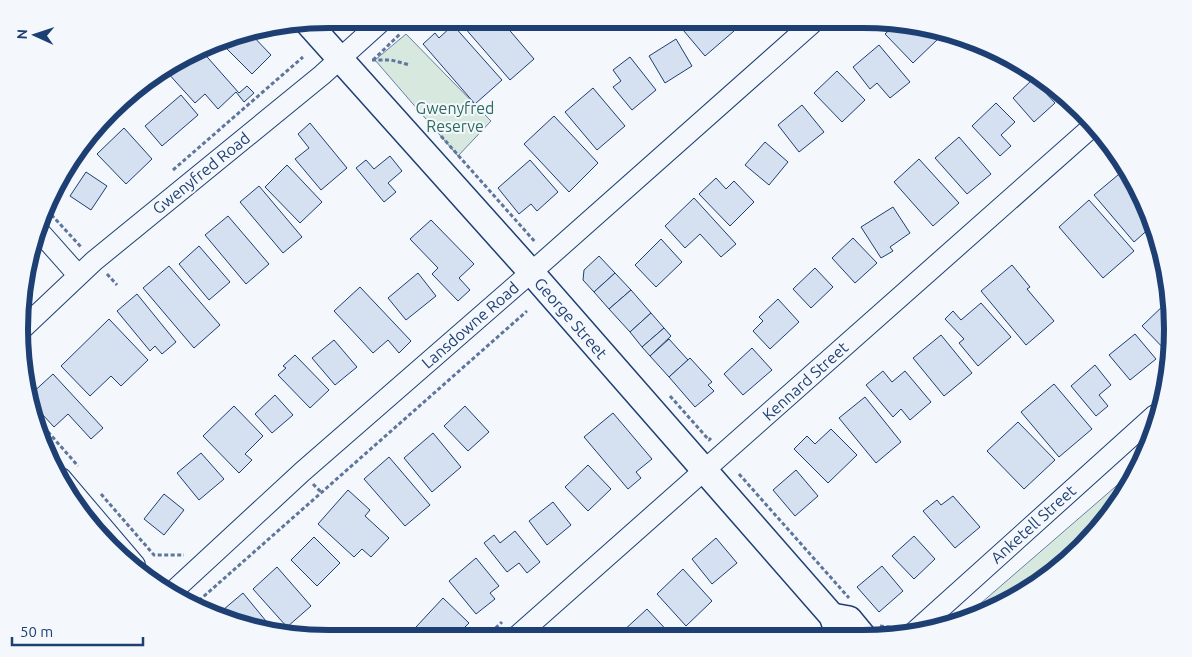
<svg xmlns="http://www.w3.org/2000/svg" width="1192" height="657" viewBox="0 0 1192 657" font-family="Ubuntu,sans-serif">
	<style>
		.green { fill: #d7e8df; stroke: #687fa3 }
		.building { fill: #d5e0f0; stroke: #1d3f73 }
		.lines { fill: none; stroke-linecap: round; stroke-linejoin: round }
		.minor-casing { stroke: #1d3f73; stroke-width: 22 }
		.major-casing { stroke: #1d3f73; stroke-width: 28 }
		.path { stroke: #5e769c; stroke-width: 3; stroke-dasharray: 4 2.5; stroke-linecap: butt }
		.minor { stroke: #f4f7fb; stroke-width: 20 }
		.major { stroke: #f4f7fb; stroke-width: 25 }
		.labels { text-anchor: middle; stroke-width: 4; stroke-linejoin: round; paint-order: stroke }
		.park-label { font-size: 16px; fill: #2c6c60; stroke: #f4f7fb }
		.street-label { font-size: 16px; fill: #1d3f73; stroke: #f4f7fb }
		.rim { fill: none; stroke: #1d3f73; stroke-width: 6 }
	</style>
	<rect width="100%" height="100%" fill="#f4f7fb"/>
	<g class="green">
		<path d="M406 34 491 121 458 156 375 60Z"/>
		<path d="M1137 468 1132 484 1083 547 1035 586 958 623Z"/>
	</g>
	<g class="building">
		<path d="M457 19H500L534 59 510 80Z"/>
		<path d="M684 19H724L734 31 705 56 678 24Z"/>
		<path d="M898 22 909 32 917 25 926 26 938 39 913 63 885 34Z"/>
		<path d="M453 25 502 80 475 104 423 44 435 33 439 38Z"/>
		<path d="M249 32 271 55 252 74 221 43 229 35Z"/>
		<path d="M676 39 692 66 665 83 649 56Z"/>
		<path d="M879 45 910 82 890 98 877 83 870 89 853 67Z"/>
		<path d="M201 50 239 93 247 86 254 93 244 102 236 92 218 109 205 94 195 103 166 71 173 65Z"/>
		<path d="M630 57 656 90 632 110 613 87 621 81 613 70Z"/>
		<path d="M837 71 865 100 842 122 814 93Z"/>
		<path d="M1033 79 1055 103 1034 122 1013 98Z"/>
		<path d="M593 88 625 126 597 150 565 112Z"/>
		<path d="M181 95 198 115 162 146 145 126Z"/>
		<path d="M996 103 1015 122 1001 135 1011 146 1000 156 972 126Z"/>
		<path d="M802 105 824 132 799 152 778 125Z"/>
		<path d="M554 116 598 163 569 192 524 144Z"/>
		<path d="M310 123 347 168 321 190 295 159 309 148 298 134Z"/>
		<path d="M124 128 152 159 126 184 97 154Z"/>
		<path d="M959 137 991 174 967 194 935 158Z"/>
		<path d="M765 142 788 162 769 185 745 165Z"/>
		<path d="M390 156 402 171 388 183 396 192 384 202 356 168 366 160 374 169Z"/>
		<path d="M919 159 959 203 933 226 894 182Z"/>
		<path d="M530 160 558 192 537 211 531 204 519 214 498 188Z"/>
		<path d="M287 165 322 202 300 223 265 187Z"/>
		<path d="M1124 170 1152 226 1134 242 1094 195Z"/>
		<path d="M86 172 107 186 91 210 70 196Z"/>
		<path d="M716 178 726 189 734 181 754 202 730 226 699 194Z"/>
		<path d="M259 186 302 237 283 253 240 202Z"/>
		<path d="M694 198 736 244 721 257 700 234 685 248 665 226Z"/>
		<path d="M1089 200 1134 251 1103 278 1059 227Z"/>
		<path d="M893 207 910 233 890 247 893 251 881 258 861 227Z"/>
		<path d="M228 216 269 264 246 284 205 235Z"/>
		<path d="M431 220 474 264 459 278 470 290 458 301 432 274 438 268 410 239Z"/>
		<path d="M853 238 877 263 855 283 832 258Z"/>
		<path d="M661 239 682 262 656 287 635 265Z"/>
		<path d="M199 246 230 282 209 300 179 264Z"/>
		<path d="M599 256 615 273 594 292 583 280 584 270Z"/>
		<path d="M1012 265 1030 287 1027 289 1054 321 1026 345 981 291Z"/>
		<path d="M169 266 220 325 194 348 143 288Z"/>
		<path d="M815 268 833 287 811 308 793 289Z"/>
		<path d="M418 273 436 296 406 320 388 298Z"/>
		<path d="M615 273 631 290 609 309 594 292Z"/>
		<path d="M360 287 411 341 399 353 388 340 373 353 334 311Z"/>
		<path d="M631 290 651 313 630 332 609 309Z"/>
		<path d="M137 294 176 342 162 354 155 346 150 351 117 311Z"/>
		<path d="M778 299 799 322 770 349 753 331 763 321 759 317Z"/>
		<path d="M981 303 1011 337 978 366 959 343 964 339 945 319 953 311 961 320Z"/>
		<path d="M1166 303 1170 355 1142 326Z"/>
		<path d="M651 313 664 328 642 347 630 332Z"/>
		<path d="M109 319 148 360 121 386 111 376 90 396 61 366Z"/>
		<path d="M664 328 671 336 650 356 642 347Z"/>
		<path d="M1135 334 1156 359 1130 380 1109 355Z"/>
		<path d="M941 335 972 373 944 396 913 358Z"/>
		<path d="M669 339 688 360 669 377 650 356Z"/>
		<path d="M334 340 357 367 335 385 312 358Z"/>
		<path d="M752 348 772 370 743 395 724 374Z"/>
		<path d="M295 355 329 390 310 408 278 375 286 368 283 366Z"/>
		<path d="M690 358 712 382 708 385 714 391 695 407 669 377Z"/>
		<path d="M1095 365 1111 385 1099 395 1108 406 1096 416 1071 386Z"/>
		<path d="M883 371 892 382 905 371 931 402 910 420 901 409 893 417 866 385Z"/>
		<path d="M53 374 103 428 91 439 68 414 54 427 32 403 30 395Z"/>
		<path d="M1054 384 1092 429 1059 457 1021 412Z"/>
		<path d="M275 395 293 415 272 433 255 414Z"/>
		<path d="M865 397 901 442 876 463 839 418Z"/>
		<path d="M234 406 263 436 245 454 252 460 239 473 203 436Z"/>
		<path d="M465 406 489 432 468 451 444 426Z"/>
		<path d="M613 413 652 459 636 472 641 478 628 489 584 437Z"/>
		<path d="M1018 422 1055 460 1024 489 987 451Z"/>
		<path d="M831 429 857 455 828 483 794 449 807 436 815 444Z"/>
		<path d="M433 433 461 467 432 492 404 458Z"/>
		<path d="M201 453 224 479 199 500 177 473Z"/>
		<path d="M389 457 430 505 405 526 364 479Z"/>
		<path d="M588 465 611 489 588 511 565 487Z"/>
		<path d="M796 470 818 496 795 516 773 490Z"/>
		<path d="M348 490 370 510 365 516 389 538 371 557 362 549 354 557 318 524Z"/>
		<path d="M164 494 184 510 164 535 144 519Z"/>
		<path d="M953 496 980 527 955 548 923 511 937 500 941 505Z"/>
		<path d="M553 502 571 525 547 545 529 521Z"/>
		<path d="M515 531 540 562 527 573 519 563 507 572 484 543 494 535 500 543Z"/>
		<path d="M914 536 935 559 914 579 892 556Z"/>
		<path d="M314 537 340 563 317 586 291 560Z"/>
		<path d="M716 538 737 563 712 584 692 559Z"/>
		<path d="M476 558 499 586 490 593 495 599 476 614 449 581Z"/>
		<path d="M882 566 903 591 879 612 857 587Z"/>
		<path d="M277 567 311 606 287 627 253 589Z"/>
		<path d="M683 569 712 601 686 626 657 594Z"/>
		<path d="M243 593 275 632 248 628 217 615Z"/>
		<path d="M443 598 469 623 455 637H426L416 627Z"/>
		<path d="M647 609 671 635 669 636 627 637 622 632Z"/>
	</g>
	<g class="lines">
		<g class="minor-casing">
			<g id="minor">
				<path d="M38 230 78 275"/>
				<path d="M21 330 94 261 322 75 384 19"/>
				<path d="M61 478 135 565"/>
				<path d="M170 594 302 472 543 262 817 19"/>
				<path d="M912 634 1155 415"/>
				<path d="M516 637 1093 126"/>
			</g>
		</g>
		<g class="major-casing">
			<g id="major">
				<path d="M307 22 531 272 832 616 837 630 842 636"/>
				<path d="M832 616 849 619 863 636"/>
			</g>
		</g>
		<g class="path">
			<path d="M372 60H391L410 65"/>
			<path d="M373 60 400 34"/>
			<path d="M441 136 536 243"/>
			<path d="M173 170 303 57"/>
			<path d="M47 210 82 248"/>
			<path d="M107 274 117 285"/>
			<path d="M670 396 709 440 711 438"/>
			<path d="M35 417 78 466"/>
			<path d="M739 474 849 598"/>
			<path d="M313 484 322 493"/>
			<path d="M101 494 154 555H184"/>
			<path d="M194 605 527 311"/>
			<path d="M880 626 896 628"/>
			<path d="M885 627 891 636"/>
			<path d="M486 637 502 622"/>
		</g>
		<use href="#minor" class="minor"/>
		<use href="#major" class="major"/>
	</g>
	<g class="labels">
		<g class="park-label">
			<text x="455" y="114">Gwenyfred<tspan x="455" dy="18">Reserve</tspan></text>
		</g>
		<g class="street-label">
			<text transform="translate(201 173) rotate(-39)" y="6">Gwenyfred Road</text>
			<text transform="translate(571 318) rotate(49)" y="6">George Street</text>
			<text transform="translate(470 325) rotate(-41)" y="6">Lansdowne Road</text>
			<text transform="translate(805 381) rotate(-42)" y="6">Kennard Street</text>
			<text transform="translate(1033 524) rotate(-42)" y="6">Anketell Street</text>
		</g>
	</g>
	<path d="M0 0H1192V657H0ZM329 28H863A301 301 0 0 1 1164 329V329A301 301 0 0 1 863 630H329A301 301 0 0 1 28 329V329A301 301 0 0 1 329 28Z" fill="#f4f7fb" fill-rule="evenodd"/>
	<path class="rim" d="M329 28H863A301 301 0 0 1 1164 329V329A301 301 0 0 1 863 630H329A301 301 0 0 1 28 329V329A301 301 0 0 1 329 28Z"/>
	<g transform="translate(35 35) rotate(273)" stroke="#f4f7fb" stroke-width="4" paint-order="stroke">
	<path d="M0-4L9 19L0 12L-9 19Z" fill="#1d3f73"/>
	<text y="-8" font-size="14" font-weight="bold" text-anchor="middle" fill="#1d3f73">N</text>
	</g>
	<path d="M12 637v8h131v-8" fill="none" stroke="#1d3f73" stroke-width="2.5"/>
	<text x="20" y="637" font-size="15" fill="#1d3f73" stroke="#f4f7fb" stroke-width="4" paint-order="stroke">50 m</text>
</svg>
